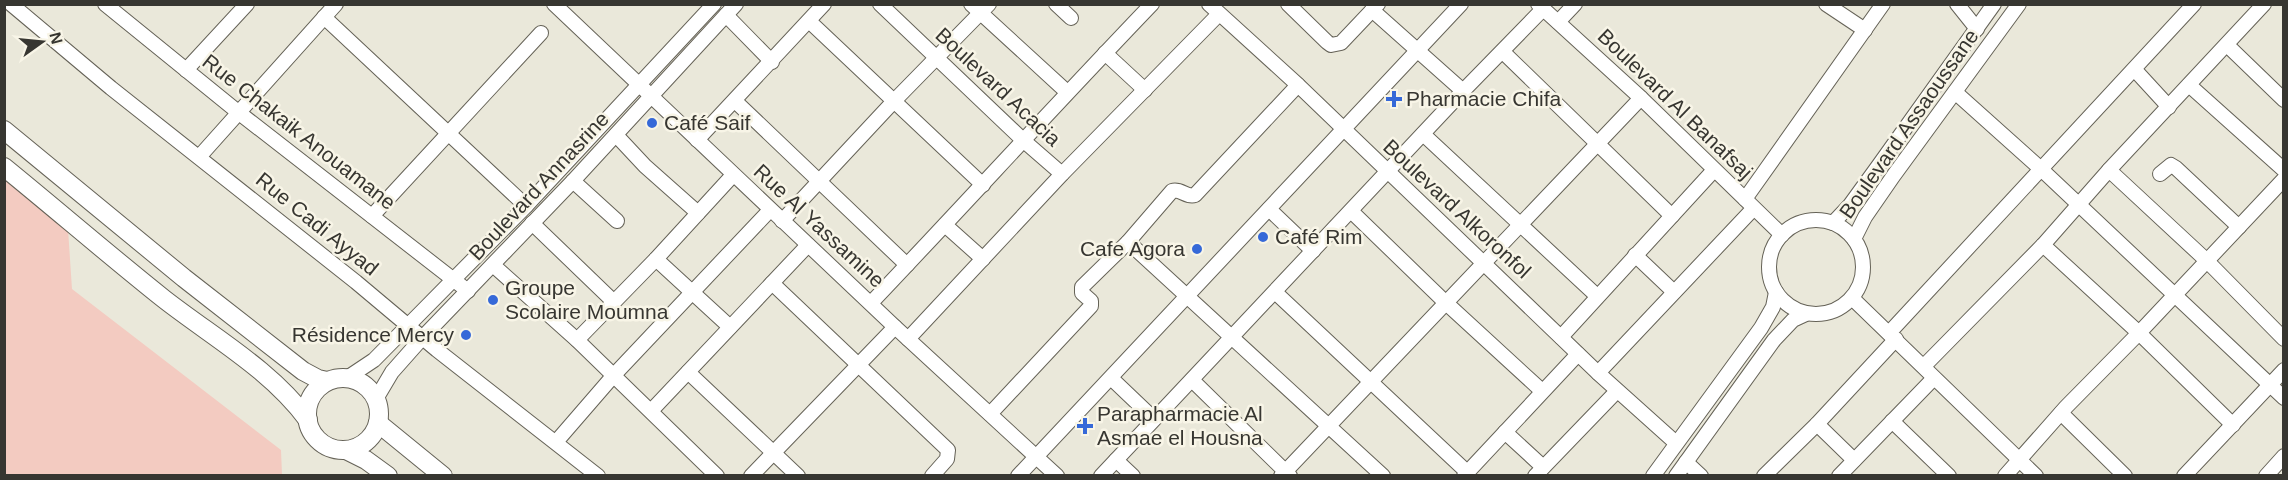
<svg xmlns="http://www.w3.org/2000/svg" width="2288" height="480" viewBox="0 0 2288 480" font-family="Arial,sans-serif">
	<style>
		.green { fill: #f3cbc1 }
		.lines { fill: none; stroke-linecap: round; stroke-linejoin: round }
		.minor-casing { stroke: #656257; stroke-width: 16 }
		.secondary-casing { stroke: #656257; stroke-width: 20 }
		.minor { stroke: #fff; stroke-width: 14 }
		.secondary { stroke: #fff; stroke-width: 18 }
		.poi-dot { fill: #3669d8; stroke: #f8f5e7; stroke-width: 2 }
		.labels { text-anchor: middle; stroke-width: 5; stroke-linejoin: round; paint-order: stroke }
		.street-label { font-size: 21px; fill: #373631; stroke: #f8f5e7 }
		.poi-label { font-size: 21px; fill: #373631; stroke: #f8f5e7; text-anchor: start }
	</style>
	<rect width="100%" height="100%" fill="#eae8da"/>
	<path class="green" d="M4 178 68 229 72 289 281 450 282 475H5Z"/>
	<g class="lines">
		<g class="minor-casing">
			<g id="minor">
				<path d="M11 4 111 88 356 282 437 350 598 476"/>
				<path d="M105 4 238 112 468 291"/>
				<path d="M554 4 895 327 1057 476"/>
				<path d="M880 4 1024 141 1062 174"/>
				<path d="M971 4 1067 92"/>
				<path d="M1056 4 1071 18"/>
				<path d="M1209 4 1298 85 1598 373 1676 443"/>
				<path d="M1288 4 1327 42 1331 45 1341 43 1378 4"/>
				<path d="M1538 4 1641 98 1782 235"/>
				<path d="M1826 4 1865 30"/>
				<path d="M1957 4 1977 29"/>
				<path d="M1372 10 1463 91"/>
				<path d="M726 15 772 62"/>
				<path d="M324 17 526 206"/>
				<path d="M809 21 983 185"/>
				<path d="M1558 22 1575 4"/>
				<path d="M2227 45 2284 100"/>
				<path d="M1503 52 1672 216"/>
				<path d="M1105 53 1145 90"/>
				<path d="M186 70 247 4"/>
				<path d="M2135 70 2169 107"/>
				<path d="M2189 85 2284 170"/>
				<path d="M1955 92 2041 169 2284 398"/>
				<path d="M735 101 907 265"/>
				<path d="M1423 134 1597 296"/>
				<path d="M616 135 645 166 698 213"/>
				<path d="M697 140 824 4"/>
				<path d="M199 157 336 4"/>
				<path d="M2109 170 2206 260 2284 339"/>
				<path d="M2160 174 2171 165 2176 168 2239 227"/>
				<path d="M573 181 617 221"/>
				<path d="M1745 199 1883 4"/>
				<path d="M1269 209 1313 251"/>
				<path d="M1351 211 1445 302 1542 391"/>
				<path d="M372 216 541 33"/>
				<circle cx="1816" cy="267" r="47"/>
				<path d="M782 221 894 101 989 4"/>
				<path d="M532 223 614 302"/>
				<path d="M1833 223 1850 205 1879 165 1994 4"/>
				<path d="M945 225 983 259"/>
				<path d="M1854 239 1865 217 1894 175 2019 4"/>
				<path d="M1128 242 1383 476"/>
				<path d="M2043 245 2139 333 2233 425"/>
				<path d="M1635 255 1674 292"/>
				<path d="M656 259 730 327"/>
				<path d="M493 265 577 340 717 476"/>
				<path d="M772 283 948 450 947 459 932 476"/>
				<path d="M1275 292 1467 472"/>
				<path d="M1852 298 2036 476"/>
				<path d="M871 303C965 204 1057 103 1152 4"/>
				<path d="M1889 333 2194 4"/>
				<path d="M1561 337 1714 170"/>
				<path d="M908 339 1062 174 1219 14"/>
				<path d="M577 340 656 259 733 175"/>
				<path d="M1924 366 2043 245 2109 170 2264 4"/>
				<path d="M688 372 798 476"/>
				<path d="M1598 373 1753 209"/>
				<path d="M347 378 374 360 526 206 714 4"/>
				<path d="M1111 378 1154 419"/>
				<path d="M1192 380 1290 476"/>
				<path d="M376 399 392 372 423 337 573 181 736 4"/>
				<path d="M651 411 808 245"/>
				<path d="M2061 413 2125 476"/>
				<path d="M990 414 1091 306V301L1082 293V287L1128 242 1172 191C1181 188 1186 198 1195 195L1298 85"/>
				<path d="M1892 421 1949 476"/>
				<path d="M1817 424 1854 460"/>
				<path d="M1505 432 1543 467"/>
				<path d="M556 442 614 375 770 210"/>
				<path d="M1116 460 1133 476"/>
				<path d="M1686 462 1701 476"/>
				<path d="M751 476 895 327"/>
				<path d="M1018 476 1461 4"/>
				<path d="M1101 476 1463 91 1543 9"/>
				<path d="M1281 476 1641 98"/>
				<path d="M1464 476 1578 354"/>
				<path d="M1535 476 1617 391"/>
				<path d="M1653 476 1761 328 1773 307 1776 292"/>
				<path d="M1676 476 1774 340 1793 320 1806 314"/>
				<path d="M1764 476 1817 424 1896 339"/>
				<path d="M1839 476 1934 378"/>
				<path d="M2005 476 2066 407 2139 333 2284 179"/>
				<path d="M2184 476 2284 370"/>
				<path d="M2266 476 2284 456"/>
			</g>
		</g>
		<g class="secondary-casing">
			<g id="secondary">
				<path d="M4 130 184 278 303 371 318 379 327 381"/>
				<path d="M4 167C58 211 110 256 164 299 214 338 270 369 308 420"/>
				<circle cx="343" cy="414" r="36"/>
				<path d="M378 423 443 476"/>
				<path d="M346 450 366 460 388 476"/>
			</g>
		</g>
		<use href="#minor" class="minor"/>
		<use href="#secondary" class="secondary"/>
	</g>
	<g class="poi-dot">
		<path d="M1391 90h6v6h6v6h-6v6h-6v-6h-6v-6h6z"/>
		<circle cx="652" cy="123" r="6"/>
		<circle cx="1263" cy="237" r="6"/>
		<circle cx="1197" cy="249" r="6"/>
		<circle cx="493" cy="300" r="6"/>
		<circle cx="466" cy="335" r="6"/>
		<path d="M1082 417h6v6h6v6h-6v6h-6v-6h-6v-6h6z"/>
	</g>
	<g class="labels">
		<g class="street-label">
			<text transform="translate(998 87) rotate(43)" y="7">Boulevard Acacia</text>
			<text transform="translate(1675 104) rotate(44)" y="7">Boulevard Al Banafsaj</text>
			<text transform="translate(1909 124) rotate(-55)" y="7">Boulevard Assaoussane</text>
			<text transform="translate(299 132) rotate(38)" y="7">Rue Chakaik Anouamane</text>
			<text transform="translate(539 186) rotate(-47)" y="7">Boulevard Annasrine</text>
			<text transform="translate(1457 209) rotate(43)" y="7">Boulevard Alkoronfol</text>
			<text transform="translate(317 224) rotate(39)" y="7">Rue Cadi Ayyad</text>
			<text transform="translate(819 226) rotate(43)" y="7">Rue Al Yassamine</text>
		</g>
		<g class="poi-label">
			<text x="1406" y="106">Pharmacie Chifa</text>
			<text x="664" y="130">Café Saif</text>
			<text x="1275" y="244">Café Rim</text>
			<text x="1185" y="256" text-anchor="end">Cafe Agora</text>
			<text x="505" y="295">Groupe<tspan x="505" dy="24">Scolaire Moumna</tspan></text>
			<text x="454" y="342" text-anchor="end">Résidence Mercy</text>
			<text x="1097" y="421">Parapharmacie Al<tspan x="1097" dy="24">Asmae el Housna</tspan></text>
		</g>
	</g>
	<rect width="2288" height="480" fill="none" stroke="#373631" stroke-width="12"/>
	<g transform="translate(42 42) rotate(75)" stroke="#f8f5e7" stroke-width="4.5" paint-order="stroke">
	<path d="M0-4.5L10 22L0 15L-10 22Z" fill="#373631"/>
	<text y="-9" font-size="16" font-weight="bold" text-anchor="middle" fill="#373631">N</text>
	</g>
</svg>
